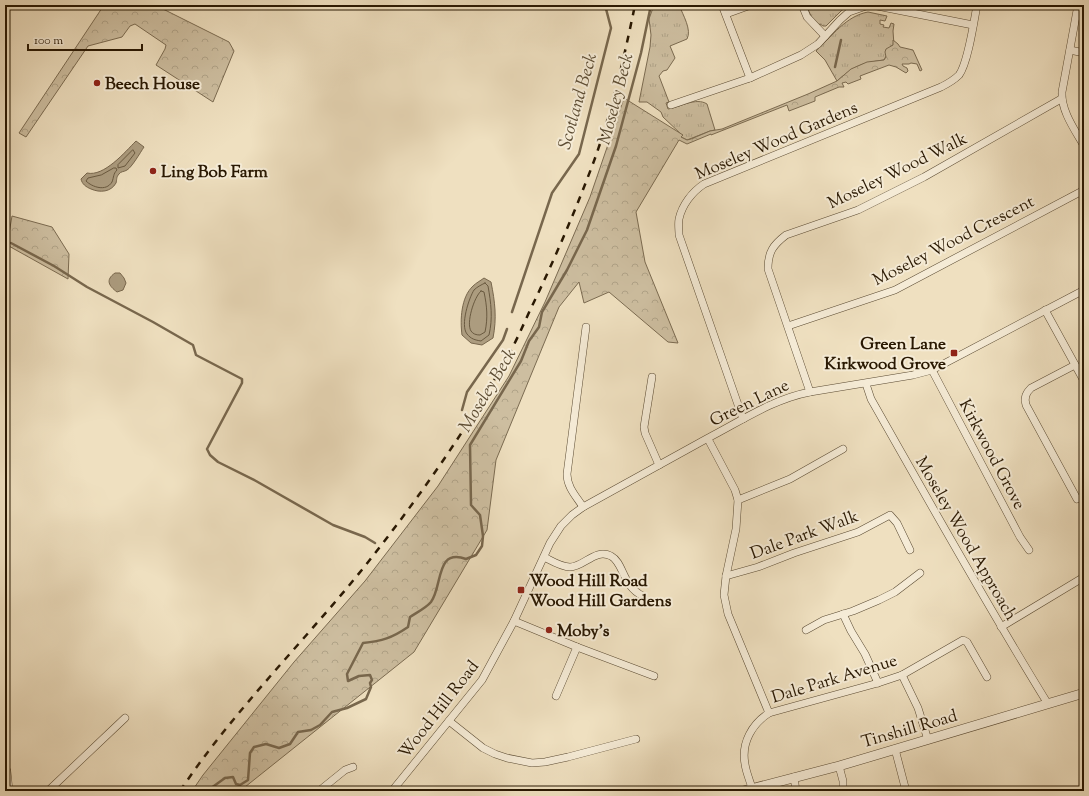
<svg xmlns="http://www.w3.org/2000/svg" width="1089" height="796" viewBox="0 0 1089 796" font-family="'Sorts Mill Goudy',serif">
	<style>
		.grass { fill: url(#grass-tufts); stroke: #7b6b51 }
		.forest { fill: url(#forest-crowns); stroke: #7b6b51 }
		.water { fill: #ac9c7f; stroke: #78674d }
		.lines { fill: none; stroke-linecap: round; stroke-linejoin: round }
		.shore { stroke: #6a5a40; stroke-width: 1 }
		.stream { stroke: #78674d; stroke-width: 2.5 }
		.minor-casing { stroke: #5a4a32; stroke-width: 8 }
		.tertiary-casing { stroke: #5a4a32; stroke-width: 10 }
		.minor { stroke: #f5ebd6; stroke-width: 7 }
		.tertiary { stroke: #f5ebd6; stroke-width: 9 }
		.rail { stroke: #291802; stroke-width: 2.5; stroke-dasharray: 7 7; stroke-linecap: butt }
		.poi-dot { fill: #8f2418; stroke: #f5ebd6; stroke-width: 1.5 }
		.labels { text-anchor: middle; stroke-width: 4; stroke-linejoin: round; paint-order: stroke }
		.poi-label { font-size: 17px; font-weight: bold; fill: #291802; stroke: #f5ebd6; text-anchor: start }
		.street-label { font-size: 17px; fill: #291802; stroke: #f5ebd6 }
		.water-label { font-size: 18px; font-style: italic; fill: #5d4d34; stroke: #f5ebd6 }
	</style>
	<defs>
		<pattern id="grass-tufts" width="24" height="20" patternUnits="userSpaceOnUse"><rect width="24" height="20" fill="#cdbea0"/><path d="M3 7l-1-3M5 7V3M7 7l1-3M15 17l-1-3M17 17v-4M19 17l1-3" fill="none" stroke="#b0a388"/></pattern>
		<pattern id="forest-crowns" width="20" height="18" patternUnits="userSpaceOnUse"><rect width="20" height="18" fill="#cdbea0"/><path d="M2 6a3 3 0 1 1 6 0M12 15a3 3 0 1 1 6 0" fill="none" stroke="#b0a388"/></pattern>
	</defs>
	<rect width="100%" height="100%" fill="#efe0c0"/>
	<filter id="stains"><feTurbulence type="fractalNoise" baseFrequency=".005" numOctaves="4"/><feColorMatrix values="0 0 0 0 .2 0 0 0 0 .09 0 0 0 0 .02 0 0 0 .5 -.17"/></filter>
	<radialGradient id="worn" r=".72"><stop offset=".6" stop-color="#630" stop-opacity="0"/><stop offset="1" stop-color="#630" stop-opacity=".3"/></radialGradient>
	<g class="grass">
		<path d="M654 5H679C683 15 692 30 687 39L670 46 675 58 667 70 663 71 659 76 669 102 666 103 668 109C680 107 696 97 707 104L715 130 710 131 687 140 681 137 682 135 663 117 661 112 647 102H639L650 47 651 35 649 19Z"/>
		<path d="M806 5H849L841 11 826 26H823L820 24 818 25 812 18Z"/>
		<path d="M868 12 887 16 885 21 880 20V24L884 25 883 27 889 28 891 23 894 24 893 31 894 45 891 46 884 60C861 63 854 66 837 81L825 60 816 51C832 36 846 16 868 12Z"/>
	</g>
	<g class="forest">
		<path d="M104 5H155L229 42 234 51 213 102 156 65 165 49 166 45 135 24 130 26 122 37 88 46 26 137 19 133Z"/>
		<path d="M893 40 898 44 900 47 913 50 922 70 920 71 917 64 911 63 909 64H902L903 66 907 68 908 71 906 73 896 67 889 65 860 76 861 79 848 84 846 82 842 83 844 87H839L815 97V101L789 111 787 105 711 135V134L687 144 679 140 636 212 645 262 678 343 668 342 609 292 584 303 579 282 559 307 496 460 487 530 414 652 240 791H192L203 775 294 662 365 581 438 486 509 376 545 302 590 197 624 98 683 135 681 137 687 140 691 139 710 131 722 129 808 94 837 81 851 69 867 62 884 60 886 57 885 52 886 49 893 45Z"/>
		<path d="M12 216 52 227 69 254 68 279 7 245Z"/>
	</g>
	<g class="water">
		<path d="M136 141 144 147C140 153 132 167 127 170 124 172 121 171 119 174 116 177 117 180 116 183 111 192 100 193 91 189 86 187 82 184 81 179L87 173C104 177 125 152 136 141Z"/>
		<path d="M115 273H120L124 278 126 283 123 290 117 292C109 286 105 280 115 273Z"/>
		<path d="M484 278 491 282C495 302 497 318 493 338L482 345 471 343 462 335C460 320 461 297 473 286 476 283 480 281 484 278Z"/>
	</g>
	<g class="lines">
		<g class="shore">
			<path d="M133 150 135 153 125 166 118 168V165Z"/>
			<path d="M114 168H116L117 170C113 174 114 177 112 182 106 192 92 187 86 181L88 178 101 175Z"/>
			<path d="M485 283 488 286C491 303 493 318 489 335L481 341C475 340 471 339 467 334 460 325 469 298 474 290 477 287 481 285 485 283Z"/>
			<path d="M481 291 484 292C487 306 488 318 485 332L480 335C476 335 473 334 471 331 466 323 474 297 481 291Z"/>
		</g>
		<g class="stream">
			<path d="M835 67 841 40"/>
			<path d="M11 243 54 266 87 287 153 322 193 345 196 355 242 379V383L207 449 210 455 218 462 256 481 333 525 365 537 375 543"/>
			<path d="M512 312 552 193 579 154 611 28 605 5"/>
			<path d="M462 410 467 392 503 340 507 329"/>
			<path d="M158 791H161"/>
			<path d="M207 791 225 778 233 777 236 784 240 785 248 780 250 753 254 747 266 744 279 748 290 744 298 732 311 730 320 725 332 712 347 708 366 699 371 687 370 683 372 680 370 675 359 676 348 681 347 674 363 643C382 641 392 638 408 627L410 617C416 613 426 608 431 602 443 586 435 548 466 559L476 555 482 546 483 536 480 515 471 505 470 445 521 361 529 341 539 327 542 312 567 270 587 230 616 146 641 53 651 5"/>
		</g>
		<g class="minor-casing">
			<g id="minor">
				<path d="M722 5 750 78"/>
				<path d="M802 5 807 17 825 36"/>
				<path d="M872 5 973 25"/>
				<path d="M1078 5 1062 92C1061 111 1075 130 1084 146"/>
				<path d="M726 14 751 5"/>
				<path d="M1070 50 1084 53"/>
				<path d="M671 105 750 78 801 55 818 44 840 20 849 12 869 5"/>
				<path d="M1045 310 1084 381"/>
				<path d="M788 326 895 290 1084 190"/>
				<path d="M1075 365 1031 388C1026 393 1024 397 1026 405L1077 499"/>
				<path d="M932 370 1020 537 1029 550"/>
				<path d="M652 377 644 427 645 433 659 465"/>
				<path d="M866 384 871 399C929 501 986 604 1048 704"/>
				<path d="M810 392 768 269C768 252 773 245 786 235L858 210 924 177 1061 99"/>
				<path d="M743 419 679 235C679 230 678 224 679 219 682 205 692 192 704 184L941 87C947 84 954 80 959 75 968 63 974 21 977 5"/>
				<path d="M708 439 735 490 738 500 736 529 726 576 724 595 728 614 769 713"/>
				<path d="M738 500 790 479 843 449"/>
				<path d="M583 507C576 496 567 487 567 474L586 327"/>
				<path d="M544 557C552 561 561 567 570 567 584 567 595 548 611 556 624 563 622 586 643 596"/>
				<path d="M726 576 758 567 794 553 858 532 890 515 897 523 910 550"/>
				<path d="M843 614 851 631 865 654 878 683"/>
				<path d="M514 621 577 647 654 676"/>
				<path d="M1001 627 1084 577"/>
				<path d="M806 630 824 620 853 611 879 600 895 592 920 573"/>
				<path d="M902 675 918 708 928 740"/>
				<path d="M556 696 577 647"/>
				<path d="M449 721 483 748 495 754 507 758 532 763 545 762 568 757 636 739"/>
				<path d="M895 749 906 791"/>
				<path d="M839 766 843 781V791"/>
				<path d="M7 771 9 791"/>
				<path d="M794 777 796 791"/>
				<path d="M752 788C750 781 746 772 745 764 741 743 752 724 769 713L878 683 902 675 963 640 967 642 987 677"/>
				<path d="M48 791 125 718"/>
				<path d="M319 791 345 770 353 767"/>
				<path d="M392 791 482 680 514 621 550 543 561 526 572 515 583 507C624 484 666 461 708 438 741 421 773 399 810 392L913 375 932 370 1084 290"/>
			</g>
		</g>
		<g class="tertiary-casing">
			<path id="tertiary" d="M743 791 839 766 1084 693"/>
		</g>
		<use href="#minor" class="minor"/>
		<use href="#tertiary" class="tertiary"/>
		<path class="rail" d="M180 791C234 710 304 642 365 566 418 499 469 427 510 352 519 336 526 318 534 302 556 256 576 209 594 161 612 111 624 58 635 5"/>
	</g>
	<g class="poi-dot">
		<circle cx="97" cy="83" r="4"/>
		<circle cx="153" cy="171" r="4"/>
		<rect x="950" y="349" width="8" height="8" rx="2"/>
		<rect x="517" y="586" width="8" height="8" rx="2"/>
		<circle cx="549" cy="630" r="4"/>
	</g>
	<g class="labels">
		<g class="poi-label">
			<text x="105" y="89">Beech House</text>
			<text x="161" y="177">Ling Bob Farm</text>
			<text x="946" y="349" text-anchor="end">Green Lane<tspan x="946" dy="20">Kirkwood Grove</tspan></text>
			<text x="529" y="586">Wood Hill Road<tspan x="529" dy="20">Wood Hill Gardens</tspan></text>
			<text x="557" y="636">Moby's</text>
		</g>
		<g class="street-label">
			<text transform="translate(776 140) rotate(-23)" y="6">Moseley Wood Gardens</text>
			<text transform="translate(897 170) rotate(-26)" y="6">Moseley Wood Walk</text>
			<text transform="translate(953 240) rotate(-27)" y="6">Moseley Wood Crescent</text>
			<text transform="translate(749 402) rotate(-26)" y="6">Green Lane</text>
			<text transform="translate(993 454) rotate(62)" y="6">Kirkwood Grove</text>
			<text transform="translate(804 534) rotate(-20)" y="6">Dale Park Walk</text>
			<text transform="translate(967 538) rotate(60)" y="6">Moseley Wood Approach</text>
			<text transform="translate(834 678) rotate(-17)" y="6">Dale Park Avenue</text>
			<text transform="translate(438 709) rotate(-52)" y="6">Wood Hill Road</text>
			<text transform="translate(909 728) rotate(-16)" y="6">Tinshill Road</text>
		</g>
		<g class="water-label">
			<text transform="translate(615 99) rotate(-75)" y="6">Moseley Beck</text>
			<text transform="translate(577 101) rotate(-74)" y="6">Scotland Beck</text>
			<text transform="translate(487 390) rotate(-59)" y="6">Moseley Beck</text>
		</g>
	</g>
	<rect width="1089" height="796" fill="none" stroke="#efe0c0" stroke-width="20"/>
	<rect x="6" y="6" width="1077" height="784" fill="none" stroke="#291802" stroke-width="2"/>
	<rect x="10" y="10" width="1069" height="776" fill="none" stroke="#291802"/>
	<path d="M28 44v6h114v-6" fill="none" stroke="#291802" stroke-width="2"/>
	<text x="34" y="44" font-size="12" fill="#291802" stroke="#f5ebd6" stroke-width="3" paint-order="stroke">100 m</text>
	<rect width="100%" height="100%" filter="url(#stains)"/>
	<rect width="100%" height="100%" fill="url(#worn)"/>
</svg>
